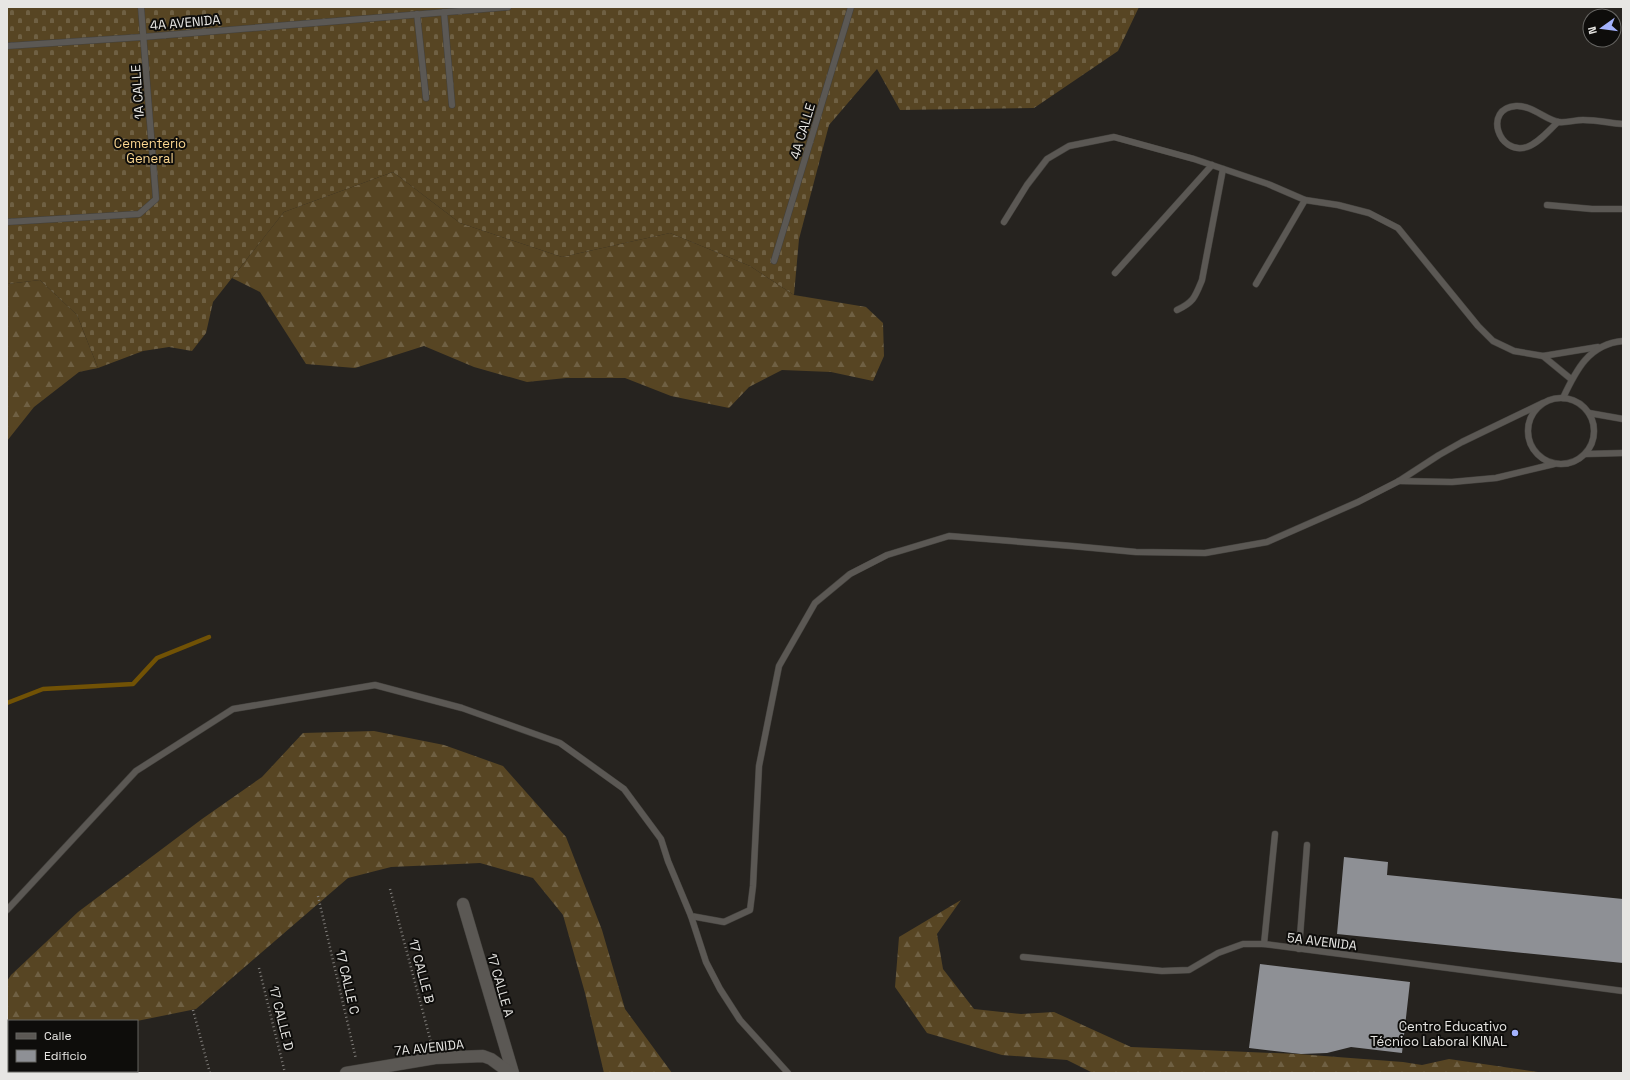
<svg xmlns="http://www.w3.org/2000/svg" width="1630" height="1080" viewBox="0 0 1630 1080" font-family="'Space Grotesk',sans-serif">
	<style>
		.forest { fill: url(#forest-firs) }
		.cemetery { fill: url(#cemetery-stones) }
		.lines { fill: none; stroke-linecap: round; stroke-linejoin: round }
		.stream { stroke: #715205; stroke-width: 4.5 }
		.building { fill: #8e9095 }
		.lane-casing { stroke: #43413d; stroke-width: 7 }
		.street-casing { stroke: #43413d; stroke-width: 13 }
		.path { stroke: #807e7b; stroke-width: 2.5; stroke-dasharray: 1 3; stroke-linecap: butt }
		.lane { stroke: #5b5854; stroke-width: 6 }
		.street { stroke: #5b5854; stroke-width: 12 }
		.poi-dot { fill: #a3b2fd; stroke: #0e0d0b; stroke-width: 1.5 }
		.labels { text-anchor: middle; stroke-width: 4; stroke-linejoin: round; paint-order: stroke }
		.street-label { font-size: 13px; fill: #e7e6e3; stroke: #0e0d0b }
		.park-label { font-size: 13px; fill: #fcd790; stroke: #0e0d0b }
		.poi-label { font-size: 13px; fill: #e7e6e3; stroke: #0e0d0b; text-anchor: end }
	</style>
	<defs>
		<pattern id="forest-firs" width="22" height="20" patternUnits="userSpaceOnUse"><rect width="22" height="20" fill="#574523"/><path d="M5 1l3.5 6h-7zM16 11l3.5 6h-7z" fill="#6f6043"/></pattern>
		<pattern id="cemetery-stones" width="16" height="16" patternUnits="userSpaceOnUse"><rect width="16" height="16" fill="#574523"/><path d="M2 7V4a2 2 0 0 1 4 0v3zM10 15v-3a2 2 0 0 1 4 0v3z" fill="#6f6043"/></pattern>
	</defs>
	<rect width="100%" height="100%" fill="#26231f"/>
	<g class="forest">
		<path d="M393 172 460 223 562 257 670 233 750 266 794 295 866 307 883 323 884 356 873 381 831 372 782 370 749 387 729 408 671 396 625 378H566L527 382 474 367 424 346 355 368 306 364 260 292 232 278 284 212Z"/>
		<path d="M40 280 77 315 98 368 79 372 34 407 7 441V284Z"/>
		<path d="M374 731 444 745 503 766 566 837 602 930 625 1009 672 1073H604L585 993 563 915 533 878 480 863 391 867 348 878 196 1009 137 1021H9V1071H120L121 1073H7V981L11 975 78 912 202 819 262 777 303 733Z"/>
		<path d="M961 900 937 934 943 969 974 1009 1021 1014 1054 1012 1131 1047 1298 1054 1403 1062 1422 1065 1449 1059 1545 1073H1093L1067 1060 1002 1055 927 1033 895 987 899 937Z"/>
	</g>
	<path class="cemetery" d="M7 7H1139L1118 51 1034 108 900 110 877 69 829 125 799 239 794 295 750 266 670 233 562 257 460 223 393 172 284 212 213 302 206 333 192 351 169 347 143 351 98 368 77 315 40 280 7 284Z"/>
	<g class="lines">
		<path class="stream" d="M7 703 43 689 133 684 157 658 209 637"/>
	</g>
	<g class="building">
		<path d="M1344 857 1388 862 1387 875 1623 899V963L1337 934Z"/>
		<path d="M1260 964 1410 982 1402 1053 1351 1047 1327 1053 1301 1054 1249 1048Z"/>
	</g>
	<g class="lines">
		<g class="lane-casing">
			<g id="lane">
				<path d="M444 12 452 105"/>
				<path d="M417 14 426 98"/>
				<path d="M7 46 143 37 508 7"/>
				<path d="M1558 122C1549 130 1539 143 1527 147 1498 156 1483 108 1516 106 1532 105 1547 121 1559 122 1566 123 1575 120 1583 120 1597 120 1610 123 1623 124"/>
				<path d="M1547 205 1592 209H1623"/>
				<path d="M7 222 139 214 156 199 141 7"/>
				<path d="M1004 222 1027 185 1047 159 1069 146 1114 137 1194 159 1268 184 1305 200 1338 205 1369 213 1398 228 1478 326 1493 341 1514 351 1543 356 1571 379"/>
				<path d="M774 261 851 7"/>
				<path d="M1115 273 1212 165"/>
				<path d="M1256 284 1305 200"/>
				<path d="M1177 310C1194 302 1195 297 1202 280L1223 169"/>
				<path d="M1543 356 1598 347"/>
				<path d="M1563 398C1576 370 1589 344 1623 341"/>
				<circle cx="1561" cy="431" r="33"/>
				<path d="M1589 413 1623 419"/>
				<path d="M1586 454 1623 453"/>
				<path d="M1399 481 1452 482 1496 478 1554 464"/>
				<path d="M7 910 136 771 233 709 375 685 462 708 560 743 624 789 661 839 668 861 691 916 724 922 750 910 753 886 759 766 779 666 815 603 850 574 887 555 949 536 1072 546 1136 552 1205 553 1267 542 1358 502 1399 481 1439 455 1462 442 1543 403"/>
				<path d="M691 916 706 962 720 989 740 1020 788 1073"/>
				<path d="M1264 944 1275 834"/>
				<path d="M1299 949 1307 845"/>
				<path d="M1023 957 1162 971 1189 970 1218 953 1243 944H1264L1623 991"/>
			</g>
		</g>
		<g class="street-casing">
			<g id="street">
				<path d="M463 904 513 1073"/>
				<path d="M346 1073 435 1058 483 1056 491 1059 510 1073"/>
			</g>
		</g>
		<g class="path">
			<path d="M390 889 432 1046"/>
			<path d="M318 896 356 1059"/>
			<path d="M259 968 285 1073"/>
			<path d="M193 1010 210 1073"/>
		</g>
		<use href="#lane" class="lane"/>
		<use href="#street" class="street"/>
	</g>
	<circle class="poi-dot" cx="1515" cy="1033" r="4"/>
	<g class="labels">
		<g class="street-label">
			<text transform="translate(185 22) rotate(-5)" y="5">4A AVENIDA</text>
			<text transform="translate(137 92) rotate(-94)" y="5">1A CALLE</text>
			<text transform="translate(802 131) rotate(-73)" y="5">4A CALLE</text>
			<text transform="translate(1322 941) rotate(7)" y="5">5A AVENIDA</text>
			<text transform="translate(422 971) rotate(75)" y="5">17 CALLE B</text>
			<text transform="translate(348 982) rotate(77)" y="5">17 CALLE C</text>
			<text transform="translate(501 985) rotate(74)" y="5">17 CALLE A</text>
			<text transform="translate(282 1018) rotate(76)" y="5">17 CALLE D</text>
			<text transform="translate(429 1047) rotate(-6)" y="5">7A AVENIDA</text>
		</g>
		<g class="park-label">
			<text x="150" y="148">Cementerio<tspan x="150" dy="15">General</tspan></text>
		</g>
		<g class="poi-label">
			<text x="1507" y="1031">Centro Educativo<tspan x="1507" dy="15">Técnico Laboral KINAL</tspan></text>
		</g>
	</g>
	<rect width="1630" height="1080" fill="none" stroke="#e7e6e3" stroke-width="16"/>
	<rect x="8" y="1020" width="130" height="52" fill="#0e0d0b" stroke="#656461"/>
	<rect x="16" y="1033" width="20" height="6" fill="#5b5854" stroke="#656461"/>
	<text x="44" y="1040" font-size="12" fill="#e7e6e3">Calle</text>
	<rect x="16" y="1050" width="20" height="12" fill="#8e9095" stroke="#656461"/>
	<text x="44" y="1060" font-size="12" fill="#e7e6e3">Edificio</text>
	<g transform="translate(1602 28) rotate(256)"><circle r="19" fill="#0e0d0b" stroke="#656461"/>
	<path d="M0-3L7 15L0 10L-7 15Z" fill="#a3b2fd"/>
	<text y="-6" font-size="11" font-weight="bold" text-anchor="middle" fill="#e7e6e3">N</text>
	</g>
</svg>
